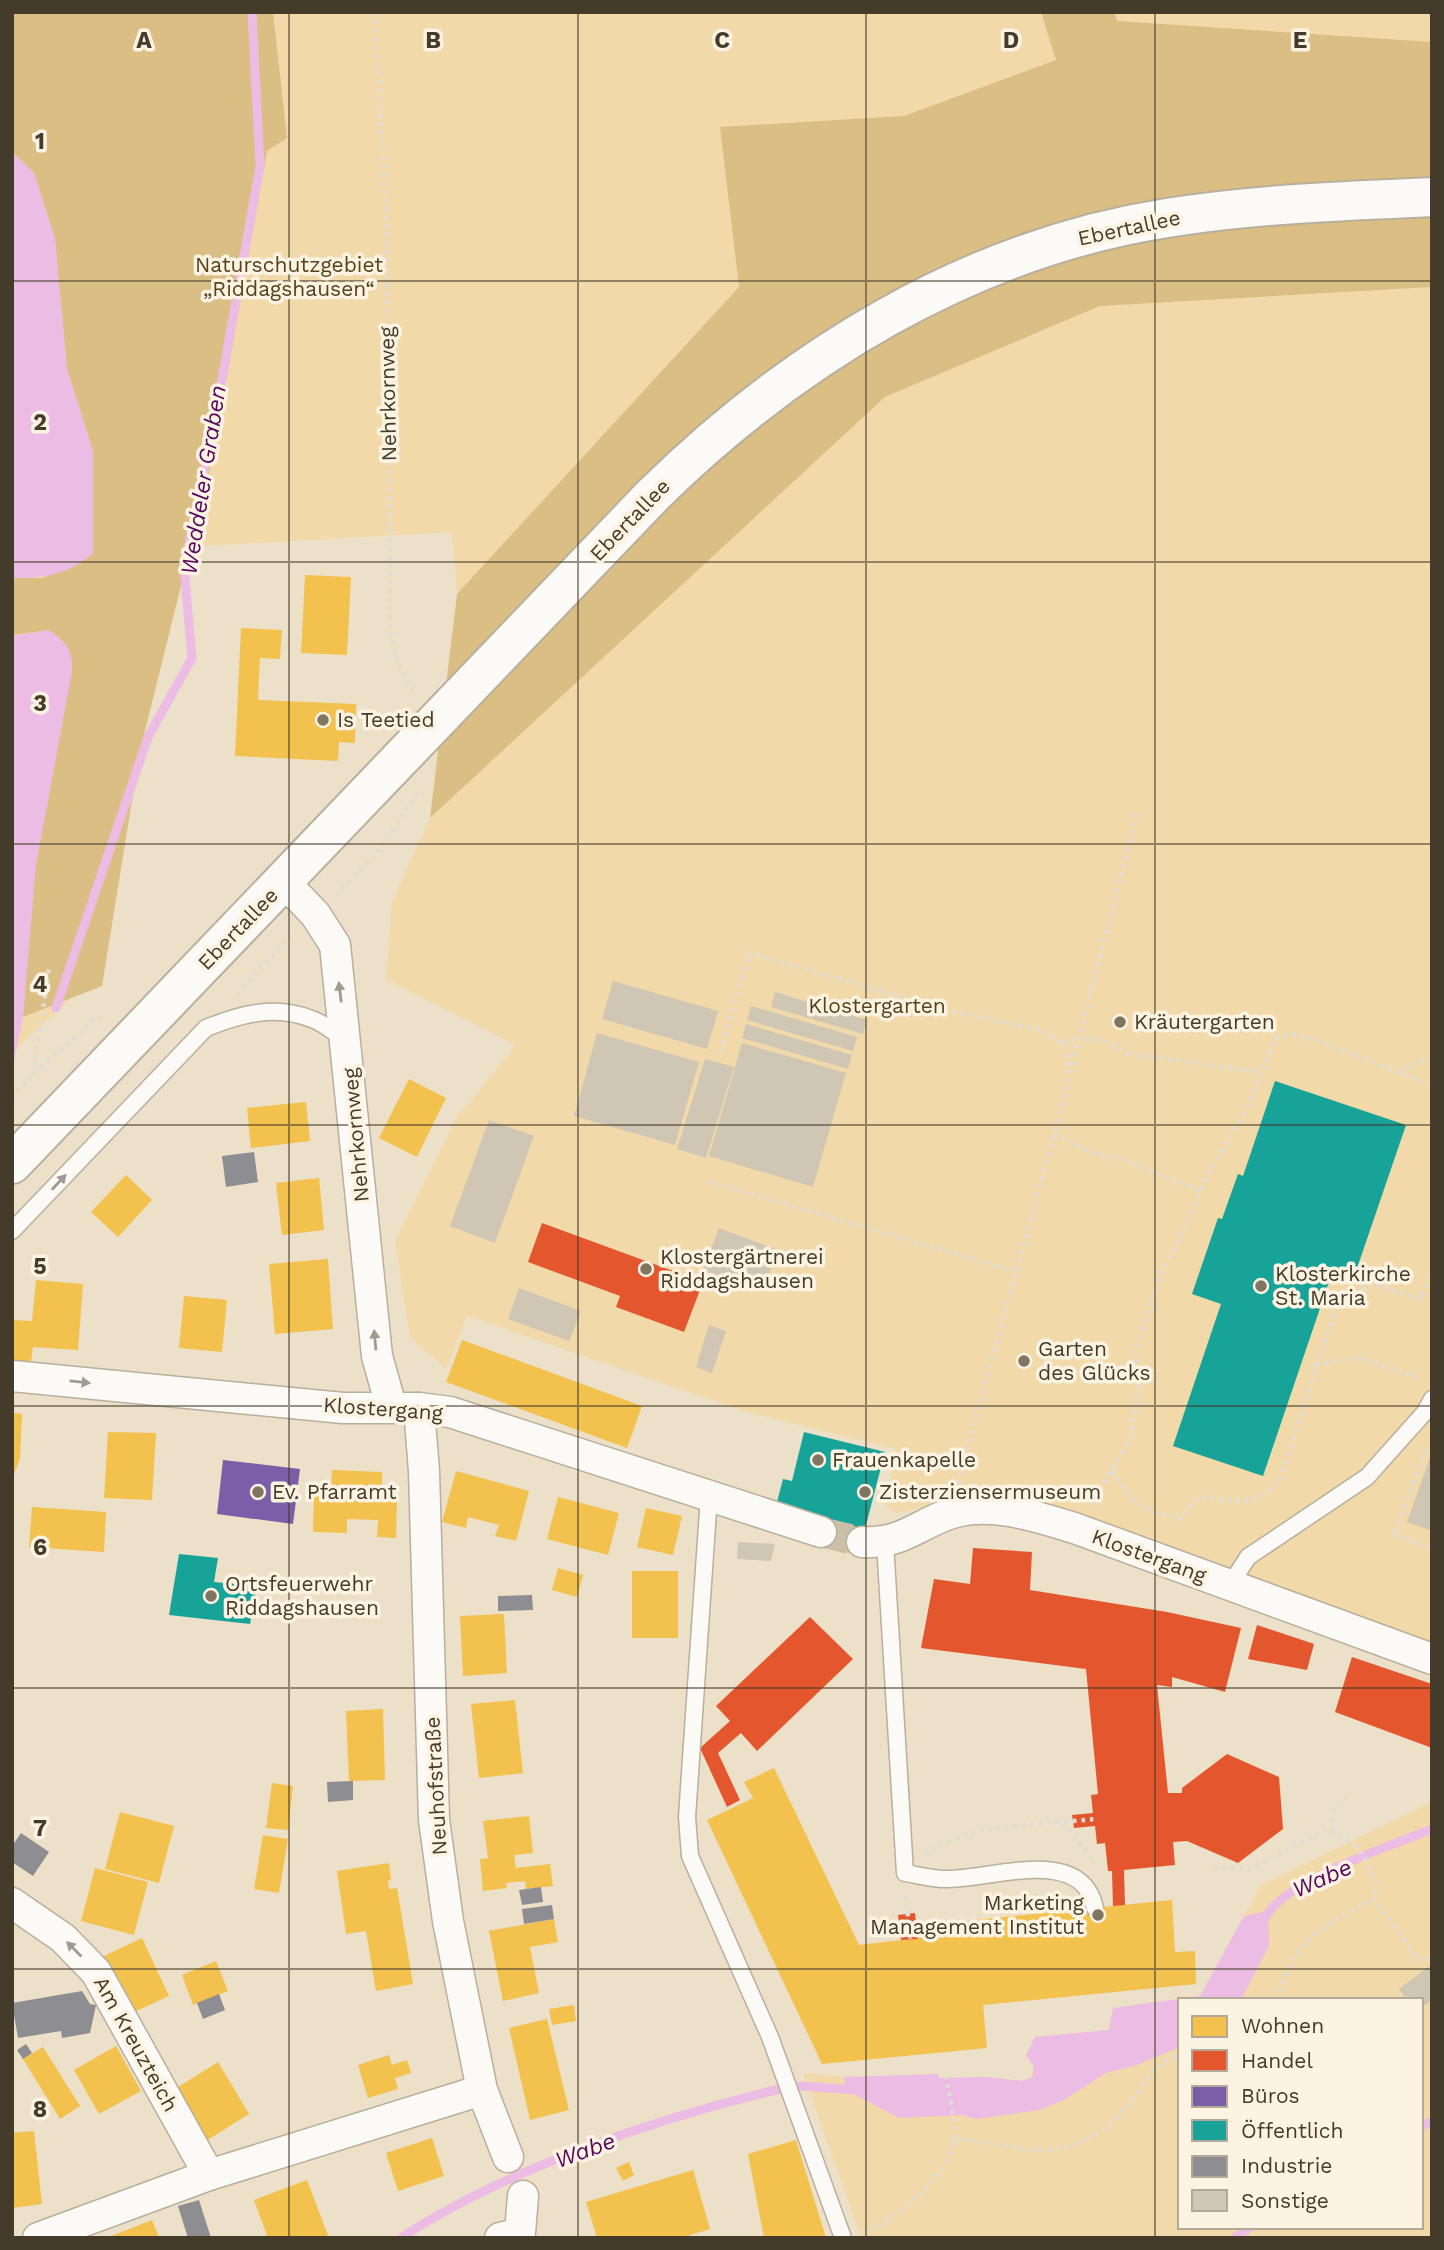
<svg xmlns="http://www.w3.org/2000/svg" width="1444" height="2250" viewBox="0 0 1444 2250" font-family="'Work Sans',sans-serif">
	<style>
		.green { fill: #f2d9aa; fill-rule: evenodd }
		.forest { fill: #dbbe83 }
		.water { fill: #ecbce5 }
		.homes { fill: #f2c14e }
		.shops { fill: #e4572e }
		.offices { fill: #7b5ea7 }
		.public { fill: #17a398 }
		.industry { fill: #8d8d92 }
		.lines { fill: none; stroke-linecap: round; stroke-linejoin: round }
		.stream { stroke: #ecbce5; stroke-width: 9 }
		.building { fill: #cfc6b3 }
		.minor-tunnel { stroke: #cabfa8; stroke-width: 30; stroke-dasharray: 30 15; stroke-linecap: butt }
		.service-casing { stroke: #b8af9d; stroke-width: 19 }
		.minor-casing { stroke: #b8af9d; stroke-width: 33 }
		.secondary-casing { stroke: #b8af9d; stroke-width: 42 }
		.path { stroke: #e0ddd5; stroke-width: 4.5; stroke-dasharray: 3.5 5; stroke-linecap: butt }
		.service { stroke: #fcfaf7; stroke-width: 16 }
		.minor { stroke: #fcfaf7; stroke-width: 30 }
		.secondary { stroke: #fcfaf7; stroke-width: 38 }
		.oneway { fill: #a09a90 }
		.grid { fill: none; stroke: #443b2a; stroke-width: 2; stroke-opacity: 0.55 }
		.poi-dot { fill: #7f7561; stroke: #fcf3e2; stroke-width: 2.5 }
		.labels { text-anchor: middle; stroke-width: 7; stroke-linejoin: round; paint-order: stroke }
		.street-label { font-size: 21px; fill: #443b2a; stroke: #fcf3e2 }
		.park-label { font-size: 21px; fill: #55431e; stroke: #fcf3e2 }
		.poi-label { font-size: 21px; fill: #443b2a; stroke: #fcf3e2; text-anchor: start }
		.water-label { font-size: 23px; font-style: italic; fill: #56075e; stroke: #fcf3e2 }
		.grid-label { font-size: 23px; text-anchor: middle; font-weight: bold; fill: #443b2a; stroke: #fcf3e2; stroke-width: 7; stroke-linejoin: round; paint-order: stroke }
	</style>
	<rect width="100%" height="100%" fill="#ece0c8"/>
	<g class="green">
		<path d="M12 12H1432V146L472 577 457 594 452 532 169 548 81 989 12 1052Z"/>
		<path d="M1432 287V1642L1050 1505 967 1497 896 1513 886 1505 896 1449 743 1411 467 1316 446 1369 410 1338 395 1240 455 1120 516 1045 386 979 392 902 430 818 885 397 1100 306Z"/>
		<path d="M1432 1802V2238H861L803 2073 844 2077 938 2074 939 2078 987 2077 1022 2081 1032 2077 1033 2065 1026 2055 1035 2037 1109 2030 1113 2008 1200 1996 1261 1885ZM1180 2000H1421V2227H1180Z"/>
	</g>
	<g class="forest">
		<path d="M12 12H273L287 138 267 151 211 465 140 751 102 986 23 1017 50 630 12 635V578H43L93 553V451L67 369 55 239 34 173 12 152Z"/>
		<path d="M1041 12H1115L1117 21 1432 42V287L1100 306 885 397 430 818 457 594 739 287 720 127 904 116 1056 60Z"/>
	</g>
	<g class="water">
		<path d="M12 152 34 173 55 239 67 369 93 451V553C69 575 44 578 12 578Z"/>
		<path d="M49 630C67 643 73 649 72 672L36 865 23 1017 12 1071V636Z"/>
		<path d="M1268 1911 1269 1945 1241 2000H1180V2047L1134 2066 1106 2073 1064 2100 1039 2110 977 2119 962 2115 899 2118 846 2090 844 2077 938 2074 939 2078 987 2077 1022 2081 1033 2077V2065L1026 2055 1035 2037 1109 2030 1113 2008 1200 1996 1244 1916Z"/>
	</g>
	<g class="homes">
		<path d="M305 575 351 577 347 655 301 653Z"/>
		<path d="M241 628 282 630 280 659 260 658 258 700 356 704 355 743 339 742 338 761 235 756Z"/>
		<path d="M409 1079 446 1098 417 1157 379 1138Z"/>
		<path d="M306 1102 310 1141 251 1148 247 1108Z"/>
		<path d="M126 1175 152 1200 118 1237 91 1212Z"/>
		<path d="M319 1178 324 1230 282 1235 276 1183Z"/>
		<path d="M328 1259 333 1329 275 1334 269 1264Z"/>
		<path d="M36 1280 83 1284 78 1350 33 1347 31 1362 12 1360V1320L32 1321Z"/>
		<path d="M184 1296 227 1300 222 1352 179 1348Z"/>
		<path d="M462 1340 642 1406 627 1448 446 1382Z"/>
		<path d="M12 1413 22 1414 20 1458 13 1477Z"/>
		<path d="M108 1432 156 1433 152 1500 104 1498Z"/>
		<path d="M332 1470 382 1472V1497H397L396 1538 377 1537 378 1520 347 1519V1533L313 1532 314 1490H331Z"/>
		<path d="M456 1471 529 1491 516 1541 495 1536 499 1525 468 1517 466 1528 442 1522Z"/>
		<path d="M558 1497 619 1513 608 1555 547 1539Z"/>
		<path d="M32 1507 106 1512 104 1552 29 1547Z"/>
		<path d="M646 1508 682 1516 673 1555 637 1547Z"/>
		<path d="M824 1518 865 1529 858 1555 817 1545Z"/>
		<path d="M558 1568 583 1575 577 1597 552 1590Z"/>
		<rect x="632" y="1571" width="46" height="67"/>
		<path d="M504 1614 507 1673 463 1676 460 1616Z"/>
		<path d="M515 1700 523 1773 479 1778 471 1704Z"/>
		<path d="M383 1709 385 1780 349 1781 346 1711Z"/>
		<path d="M774 1768 859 1945 936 1936 935 1924 1172 1900 1175 1952 1195 1951 1196 1984 983 2005 987 2048 822 2064 707 1820 753 1798 744 1782Z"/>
		<path d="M272 1783 293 1786 288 1830 266 1828Z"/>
		<path d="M120 1812 174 1826 159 1883 105 1869Z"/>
		<path d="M529 1816 533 1853 514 1855 516 1868 550 1864 553 1886 526 1889 525 1881 506 1883 507 1888 483 1891 480 1859 488 1858 483 1821Z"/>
		<path d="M263 1835 288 1839 279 1893 254 1889Z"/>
		<path d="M389 1863 391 1880 388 1881 389 1889 397 1888 413 1984 376 1991 366 1931 346 1934 337 1871Z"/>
		<path d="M95 1868 148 1882 134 1935 81 1921Z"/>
		<path d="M554 1919 558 1942 530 1947 539 1993 503 2001 489 1931Z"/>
		<path d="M142 1938 169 1996 130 2014 104 1956Z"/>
		<path d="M216 1961 228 1991 193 2005 182 1975Z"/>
		<path d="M574 2005 576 2021 552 2025 549 2009Z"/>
		<path d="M547 2019 569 2110 530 2120 509 2028Z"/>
		<path d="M116 2046 141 2091 99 2114 74 2070Z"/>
		<path d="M43 2047 80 2106 60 2119 23 2059Z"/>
		<path d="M389 2055 392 2065 407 2060 411 2073 395 2078 398 2089 368 2098 358 2065Z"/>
		<path d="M218 2062 249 2114 206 2141 175 2089Z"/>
		<path d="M34 2131 42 2204 12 2208V2133Z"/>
		<path d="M432 2138 444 2176 398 2191 386 2153Z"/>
		<path d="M796 2140 826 2238H764L748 2154Z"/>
		<path d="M629 2162 634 2175 623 2181 616 2168Z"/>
		<path d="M693 2170 710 2229 681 2238H597L586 2202Z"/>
		<path d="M307 2180 329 2238H268L254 2200Z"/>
		<path d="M152 2220 159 2238H106Z"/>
	</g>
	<g class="shops">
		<path d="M542 1223 703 1282 684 1332 616 1307 620 1296 528 1262Z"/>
		<path d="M973 1548 1032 1552 1030 1590 1167 1612 1241 1628 1225 1692 1172 1677V1687L1157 1685 1168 1793H1182V1788L1227 1754 1279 1777 1283 1829 1238 1863 1187 1841 1173 1842 1175 1865 1124 1870 1125 1905 1113 1906 1112 1871H1108L1105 1843 1097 1844 1095 1826 1074 1828 1072 1815 1093 1813 1091 1795 1098 1794 1086 1669 921 1648 934 1579 970 1584Z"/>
		<path d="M810 1617 853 1659 757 1751 741 1733 718 1753 740 1800 727 1807 700 1748 730 1721 716 1706Z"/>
		<path d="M1257 1625 1314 1644 1307 1670 1248 1659Z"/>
		<path d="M1352 1657 1432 1684V1748L1335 1712Z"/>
		<path d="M915 1913 918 1939 901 1940 898 1915Z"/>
	</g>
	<path class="offices" d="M223 1460 300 1469 293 1524 217 1514Z"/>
	<g class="public">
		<path d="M1275 1081 1406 1125 1354 1277 1333 1270 1263 1476 1173 1446 1221 1304 1192 1294 1218 1218 1222 1219 1238 1174 1243 1176Z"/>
		<path d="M804 1432 885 1452 865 1529 776 1506 783 1479 792 1481Z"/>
		<path d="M179 1554 218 1558 214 1582 257 1586 250 1624 169 1615Z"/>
	</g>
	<g class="industry">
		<path d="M254 1152 258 1182 226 1187 222 1156Z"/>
		<path d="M532 1595 533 1610 498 1611V1596Z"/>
		<path d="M353 1781V1800L328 1802 327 1782Z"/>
		<path d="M21 1833 49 1852 33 1876 12 1862V1846Z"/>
		<path d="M541 1887 543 1902 522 1905 519 1890Z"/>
		<path d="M552 1905 554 1919 524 1924 522 1909Z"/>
		<path d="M82 1991 90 2004 96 2005 90 2033 62 2038 61 2031 18 2038 12 2003Z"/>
		<path d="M219 1994 225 2010 203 2019 197 2003Z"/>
		<path d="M26 2044 32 2053 23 2059 17 2050Z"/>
		<path d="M199 2200 211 2238H188L178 2206Z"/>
	</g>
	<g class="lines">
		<g class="stream">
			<path d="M56 1008 148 737 192 658 184 567 214 424 260 166 252 12"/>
			<path d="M1264 1920C1281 1881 1391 1846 1432 1829"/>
			<path d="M801 2086 856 2090"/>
			<path d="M1421 2127 1432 2121"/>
			<path d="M401 2238C505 2169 658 2118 780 2089"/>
			<path d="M1235 2238 1251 2227"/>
		</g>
	</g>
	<g class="building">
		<path d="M613 981 718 1011 707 1049 602 1019Z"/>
		<path d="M775 992 867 1020 863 1034 771 1007Z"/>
		<path d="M751 1006 857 1037 853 1051 747 1020Z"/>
		<path d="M746 1024 852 1055 848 1069 742 1038Z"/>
		<path d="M597 1033 699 1062 675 1145 574 1116Z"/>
		<path d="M742 1043 846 1073 813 1187 709 1156Z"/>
		<path d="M705 1059 734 1067 706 1158 677 1149Z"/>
		<path d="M489 1120 534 1136 495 1243 450 1226Z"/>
		<path d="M719 1228 778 1250 762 1292 703 1270Z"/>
		<path d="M519 1288 581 1311 569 1341 508 1319Z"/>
		<path d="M709 1325 726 1331 712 1373 696 1367Z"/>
		<path d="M1431 1455H1432V1531L1407 1522Z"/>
		<path d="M738 1542 775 1544 771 1561 737 1559Z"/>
		<path d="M1432 1964V2000L1421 2008V2000H1407L1399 1989Z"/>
	</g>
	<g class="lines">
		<path class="minor-tunnel" d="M821 1532 862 1542"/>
		<g class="service-casing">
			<g id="service">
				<path d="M12 1231 206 1028C241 1014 276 1004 314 1020 325 1024 336 1034 347 1041"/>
				<path d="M709 1496 687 1817 690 1856 770 2037 843 2238"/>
				<path d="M885 1543 905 1873C917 1875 930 1878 942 1879 988 1881 1081 1843 1095 1908"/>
				<path d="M1230 1585 1248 1557 1367 1477 1425 1412 1432 1399"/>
			</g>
		</g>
		<g class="minor-casing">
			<g id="minor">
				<path d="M283 881 315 914 335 945 377 1356 391 1406"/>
				<path d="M12 1376 343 1408H419L450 1412 821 1532"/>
				<path d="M419 1408 424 1471 434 1820 448 1921 482 2090 508 2157"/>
				<path d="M862 1542C902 1544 915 1526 949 1514 989 1500 1038 1517 1077 1529L1432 1659"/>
				<path d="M12 1903 63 1938 96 1972 209 2175"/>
				<path d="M38 2238 209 2175 482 2090"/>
				<path d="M500 2238 520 2233 523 2196"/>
			</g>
		</g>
		<g class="secondary-casing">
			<path id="secondary" d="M12 1164 652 496C793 357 969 249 1167 218 1255 204 1343 201 1432 197"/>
		</g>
		<g class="path">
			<path d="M374 12 386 203 391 629C394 655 399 673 417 693"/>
			<path d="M336 895 378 851 418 793"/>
			<path d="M237 994 293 933"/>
			<path d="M1062 1043C1087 1034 1108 1039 1130 1054L1261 1072"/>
			<path d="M720 1052 749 953 951 1011 1040 1030 1062 1043 1068 1055 1069 1066"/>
			<path d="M1398 1072 1432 1056"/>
			<path d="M33 1074 49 969"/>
			<path d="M12 1098 33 1074 95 1019 102 1018"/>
			<path d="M1054 1135 1092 1153 1121 1159 1201 1191"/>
			<path d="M710 1182 1014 1271"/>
			<path d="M1316 1365 1357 1357 1422 1379"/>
			<path d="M1426 1449 1394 1535 1432 1548"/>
			<path d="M1113 1470C1132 1506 1142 1509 1181 1519 1185 1514 1189 1505 1195 1501 1216 1486 1247 1523 1281 1478L1340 1296 1358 1298 1368 1283 1421 1299 1432 1269"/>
			<path d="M958 1483 1054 1135 1137 814"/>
			<path d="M1092 1505 1131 1436 1139 1385 1135 1352 1161 1273 1181 1236 1207 1176 1245 1112 1275 1038 1291 1034 1316 1040 1432 1085"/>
			<path d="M1063 1823 1095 1863"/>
			<path d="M1333 1830C1332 1812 1333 1806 1348 1797"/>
			<path d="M926 1855C964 1822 1045 1825 1094 1819"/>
			<path d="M1214 1867 1250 1869 1322 1831C1345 1828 1370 1859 1375 1882 1376 1887 1374 1894 1374 1899"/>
			<path d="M906 1896 910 1939"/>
			<path d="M1277 2000C1295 1936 1320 1929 1374 1899L1419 1960 1432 1958"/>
			<path d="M954 2140C990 2139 1024 2155 1061 2148 1089 2142 1113 2124 1131 2102 1146 2082 1154 2062 1180 2055"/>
			<path d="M863 2233C897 2218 946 2180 954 2141 957 2126 948 2092 946 2075"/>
		</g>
		<use href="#service" class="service"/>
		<use href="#minor" class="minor"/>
		<use href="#secondary" class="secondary"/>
	</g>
	<defs><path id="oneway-solid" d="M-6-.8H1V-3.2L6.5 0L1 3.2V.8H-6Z" transform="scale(1.75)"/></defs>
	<g class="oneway">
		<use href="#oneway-solid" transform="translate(340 992) rotate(-97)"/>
		<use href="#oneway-solid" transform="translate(59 1182) rotate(-47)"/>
		<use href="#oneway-solid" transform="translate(375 1340) rotate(-95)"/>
		<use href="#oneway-solid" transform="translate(80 1382) rotate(6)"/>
		<use href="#oneway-solid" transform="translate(74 1949) rotate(-135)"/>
	</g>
	<path class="grid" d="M289 12V2238M578 12V2238M866 12V2238M1155 12V2238M12 281H1432M12 562H1432M12 844H1432M12 1125H1432M12 1406H1432M12 1688H1432M12 1969H1432"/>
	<g class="poi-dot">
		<circle cx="323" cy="720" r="7"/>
		<circle cx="1120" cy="1022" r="7"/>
		<circle cx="646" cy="1269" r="7"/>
		<circle cx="1261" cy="1286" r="7"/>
		<circle cx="1024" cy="1361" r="7"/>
		<circle cx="818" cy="1460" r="7"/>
		<circle cx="258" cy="1492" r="7"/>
		<circle cx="865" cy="1492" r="7"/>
		<circle cx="211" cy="1596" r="7"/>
		<circle cx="1098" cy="1915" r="7"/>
	</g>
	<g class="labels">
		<g class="street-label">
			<text transform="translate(1129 228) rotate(-12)" y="7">Ebertallee</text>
			<text transform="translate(388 394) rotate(-91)" y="7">Nehrkornweg</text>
			<text transform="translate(630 520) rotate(-46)" y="7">Ebertallee</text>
			<text transform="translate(238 929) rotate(-46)" y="7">Ebertallee</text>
			<text transform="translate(356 1135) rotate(-95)" y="7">Nehrkornweg</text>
			<text transform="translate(383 1409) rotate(4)" y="7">Klostergang</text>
			<text transform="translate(1149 1556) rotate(20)" y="7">Klostergang</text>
			<text transform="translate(436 1786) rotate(-93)" y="7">Neuhofstraße</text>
			<text transform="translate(136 2044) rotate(61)" y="7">Am Kreuzteich</text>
		</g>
		<g class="park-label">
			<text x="289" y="272">Naturschutzgebiet<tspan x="289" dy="24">„Riddagshausen“</tspan></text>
			<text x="877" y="1013">Klostergarten</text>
		</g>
		<g class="poi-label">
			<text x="337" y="727">Is Teetied</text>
			<text x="1134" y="1029">Kräutergarten</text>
			<text x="660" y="1264">Klostergärtnerei<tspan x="660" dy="24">Riddagshausen</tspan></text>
			<text x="1275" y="1281">Klosterkirche<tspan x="1275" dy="24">St. Maria</tspan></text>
			<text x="1038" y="1356">Garten<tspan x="1038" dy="24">des Glücks</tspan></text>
			<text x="832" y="1467">Frauenkapelle</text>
			<text x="272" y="1499">Ev. Pfarramt</text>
			<text x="879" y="1499">Zisterziensermuseum</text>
			<text x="225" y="1591">Ortsfeuerwehr<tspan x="225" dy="24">Riddagshausen</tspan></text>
			<text x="1084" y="1910" text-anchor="end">Marketing<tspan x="1084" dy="24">Management Institut</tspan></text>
		</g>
		<g class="water-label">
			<text transform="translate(203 480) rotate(-81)" y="8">Weddeler Graben</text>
			<text transform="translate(1322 1878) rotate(-24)" y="8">Wabe</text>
			<text transform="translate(585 2150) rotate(-20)" y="8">Wabe</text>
		</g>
	</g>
	<g class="grid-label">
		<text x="144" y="48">A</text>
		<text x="433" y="48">B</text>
		<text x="722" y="48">C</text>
		<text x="1011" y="48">D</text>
		<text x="1300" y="48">E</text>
		<text x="40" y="149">1</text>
		<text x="40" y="430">2</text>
		<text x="40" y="711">3</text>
		<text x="40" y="992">4</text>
		<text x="40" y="1274">5</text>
		<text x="40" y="1555">6</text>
		<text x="40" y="1836">7</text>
		<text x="40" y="2117">8</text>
	</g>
	<rect width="1444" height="2250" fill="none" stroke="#443b2a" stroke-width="28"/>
	<rect x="1178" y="1998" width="245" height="231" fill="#fcf3e2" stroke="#b2a998" stroke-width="2"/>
	<rect x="1192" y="2016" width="35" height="21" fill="#f2c14e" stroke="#b2a998" stroke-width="2"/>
	<text x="1241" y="2033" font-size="21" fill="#443b2a">Wohnen</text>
	<rect x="1192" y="2050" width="35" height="21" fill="#e4572e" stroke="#b2a998" stroke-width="2"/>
	<text x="1241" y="2068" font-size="21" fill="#443b2a">Handel</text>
	<rect x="1192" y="2086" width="35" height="21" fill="#7b5ea7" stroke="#b2a998" stroke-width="2"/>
	<text x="1241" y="2103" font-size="21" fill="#443b2a">Büros</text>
	<rect x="1192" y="2120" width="35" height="21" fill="#17a398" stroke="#b2a998" stroke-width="2"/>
	<text x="1241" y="2138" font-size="21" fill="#443b2a">Öffentlich</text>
	<rect x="1192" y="2156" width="35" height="21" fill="#8d8d92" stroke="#b2a998" stroke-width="2"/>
	<text x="1241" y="2173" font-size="21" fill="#443b2a">Industrie</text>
	<rect x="1192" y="2190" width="35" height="21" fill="#cfc6b3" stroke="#b2a998" stroke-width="2"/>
	<text x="1241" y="2208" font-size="21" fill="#443b2a">Sonstige</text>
</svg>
